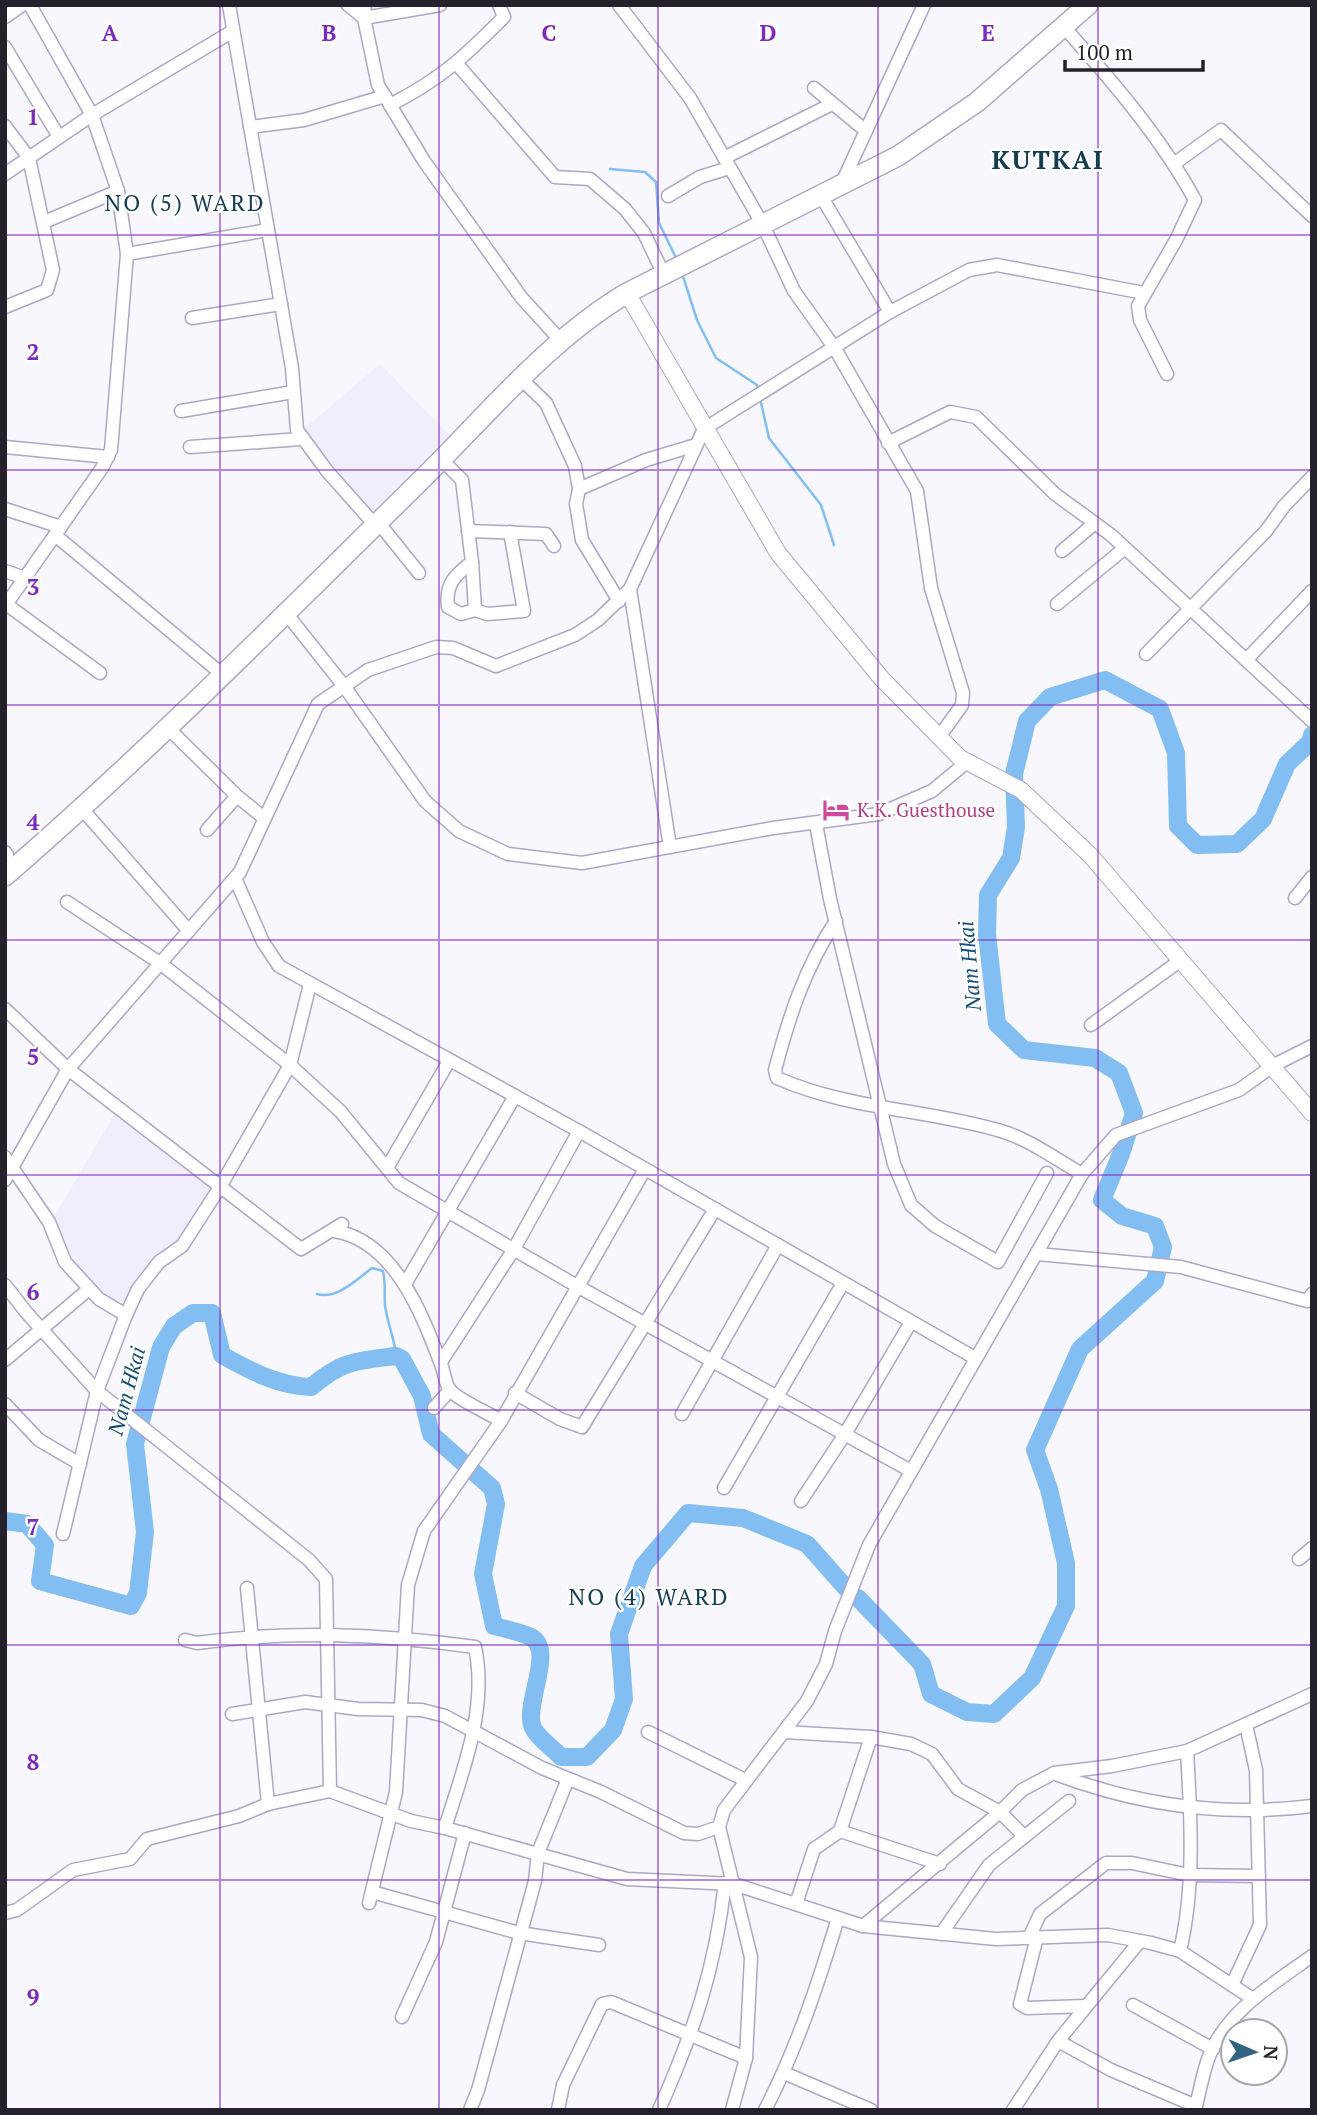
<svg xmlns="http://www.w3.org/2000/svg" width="1317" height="2115" viewBox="0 0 1317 2115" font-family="'PT Serif',serif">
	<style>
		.built { fill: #f0edfd }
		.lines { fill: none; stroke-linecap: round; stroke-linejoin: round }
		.stream { stroke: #82bef1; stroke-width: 2.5 }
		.river { stroke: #82bef1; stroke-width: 18 }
		.minor-casing { stroke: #ada6c6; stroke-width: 15 }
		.major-casing { stroke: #ada6c6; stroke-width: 18 }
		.highway-casing { stroke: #ada6c6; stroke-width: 22 }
		.minor { stroke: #fff; stroke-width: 12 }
		.major { stroke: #fff; stroke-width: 16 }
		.highway { stroke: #fff; stroke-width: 19 }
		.grid { fill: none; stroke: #7b2cbf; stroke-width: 2; stroke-opacity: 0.55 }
		.labels { text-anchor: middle; stroke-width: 5; stroke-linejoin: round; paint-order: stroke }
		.hotel-label { font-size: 19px; fill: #b23c85; stroke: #fff; text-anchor: start }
		.water-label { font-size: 21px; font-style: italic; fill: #164f78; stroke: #fff }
		.quarter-label { font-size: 23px; letter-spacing: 2px; fill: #143d54; stroke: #fff }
		.district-label { font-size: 26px; font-weight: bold; letter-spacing: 2px; fill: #143d54; stroke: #fff }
		.grid-label { font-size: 23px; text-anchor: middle; font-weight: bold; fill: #7b2cbf; stroke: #fff; stroke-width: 5; stroke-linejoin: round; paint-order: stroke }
	</style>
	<rect width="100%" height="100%" fill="#f8f7fe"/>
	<g class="built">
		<path d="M380 364 449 435 372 511 303 430Z"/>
		<path d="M114 1115 214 1191 190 1231 155 1260 121 1306 100 1296 76 1266 54 1217Z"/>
	</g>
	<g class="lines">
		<g class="stream">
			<path d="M610 169 645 172 656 182 659 223 677 260"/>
			<path d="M682 273 697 320 716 358 757 385 759 391"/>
			<path d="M760 398 769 438 821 505 834 545"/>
			<path d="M317 1294C337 1300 357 1279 372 1268L383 1271C386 1284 384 1293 385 1305 387 1323 395 1339 396 1356"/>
		</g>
		<g class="river">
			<path d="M5 1521 27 1524 45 1545 40 1581 131 1606 138 1593 145 1532 135 1444 161 1347 174 1326 193 1313H212L222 1355C250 1371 279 1386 311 1387 343 1360 356 1361 396 1356L402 1359 422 1396 431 1434 492 1488 496 1504 483 1574 494 1626C506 1629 520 1632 531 1637 555 1650 525 1701 532 1725 535 1736 553 1748 561 1757H587L613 1730 624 1699 619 1634 643 1566 688 1513 743 1518 807 1544 846 1588"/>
			<path d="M858 1598 922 1664 931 1694 967 1712 994 1714 1032 1678 1066 1606V1563L1049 1489 1035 1450 1080 1349 1155 1281 1163 1247 1155 1226 1122 1216 1102 1200 1121 1154 1134 1113 1119 1073 1095 1058 1024 1050 997 1024 987 934 988 895 1011 858 1016 827 1014 774 1027 721 1050 697 1105 680 1160 709 1176 753 1178 826 1197 845 1237 844 1263 819 1287 764 1310 742 1312 735"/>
		</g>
		<g class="minor-casing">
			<g id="minor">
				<path d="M229 5 292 368 297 430 327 471 375 525"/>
				<path d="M348 5 364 18 440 5"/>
				<path d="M365 5 364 18 378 85 424 161 521 297 561 341"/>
				<path d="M619 5 690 98 763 225 794 291 834 347 917 491 931 588 963 693 962 705 939 737"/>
				<path d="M5 17 22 5"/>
				<path d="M1064 27C1112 81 1160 136 1195 200L1176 240 1138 306 1140 320 1167 374"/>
				<path d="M5 47 59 137"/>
				<path d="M457 64 555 177 590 179 625 209 644 233 664 275"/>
				<path d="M814 88 866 131"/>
				<path d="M390 105C441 79 464 57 504 17L499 5"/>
				<path d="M5 126 29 158 53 270 47 290 5 307"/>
				<path d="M250 127 304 120 385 96"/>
				<path d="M724 158 832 104"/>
				<path d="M1175 163 1221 130 1312 216"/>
				<path d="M5 174 92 115 233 31"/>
				<path d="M841 185 924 5"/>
				<path d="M668 196 700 177 729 168"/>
				<path d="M821 196 890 312"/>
				<path d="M44 222 118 191"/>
				<path d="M127 254 268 230"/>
				<path d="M192 318 281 304"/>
				<path d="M520 378 546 403 575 466 579 489 576 504 582 540 619 601"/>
				<path d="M181 411 293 392"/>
				<path d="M888 443 950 412 976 417 1055 494 1111 535 1312 721"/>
				<path d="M5 447 108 457"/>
				<path d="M190 447 301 439"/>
				<path d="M442 460 462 480 472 562C455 575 445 584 448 607L461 614 475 610 487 614 524 611 510 532"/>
				<path d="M579 489 646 460 696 445"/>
				<path d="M5 509 61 527"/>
				<path d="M378 522 419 573"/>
				<path d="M468 531 546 534 554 546"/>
				<path d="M55 535 223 675"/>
				<path d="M1062 551 1095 523"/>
				<path d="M472 562 475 610"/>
				<path d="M5 571 25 578"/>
				<path d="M630 589 670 847"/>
				<path d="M6 604 100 673"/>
				<path d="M1057 604 1125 548"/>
				<path d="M5 606 102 468 111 450 127 254 118 191 92 115 30 5"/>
				<path d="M286 613 344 686 425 801 459 831 508 854 582 863 773 828 879 814 932 791 967 762"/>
				<path d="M1146 654 1266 531 1284 506 1312 477"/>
				<path d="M1246 660 1312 591"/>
				<path d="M168 728 237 796 264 818"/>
				<path d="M82 809 189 931"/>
				<path d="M816 824 830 899 894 1164 911 1205 935 1226 998 1262 1047 1173"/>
				<path d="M207 830 237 796"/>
				<path d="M5 852 7 855"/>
				<path d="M235 878 263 942 279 966 586 1135 975 1358"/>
				<path d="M1295 898 1312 877"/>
				<path d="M67 902 160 963 290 1065 341 1112 399 1183 577 1286 911 1471"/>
				<path d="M836 921C805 967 789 1017 775 1070L777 1078C850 1110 927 1109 1001 1131 1029 1139 1057 1160 1082 1174"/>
				<path d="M5 1009 68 1069 301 1249 342 1224"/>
				<path d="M1091 1025 1181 960"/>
				<path d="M5 1157 49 1222 65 1262 99 1299 126 1315"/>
				<path d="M387 1168 449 1061"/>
				<path d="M5 1180 68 1069 240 872 318 704 368 670 436 647 453 648 496 666 575 635 598 620 630 589 704 429 890 312 969 270 997 265 1144 293"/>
				<path d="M334 1231C394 1240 422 1314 441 1364 444 1371 445 1384 450 1390 458 1400 489 1413 501 1421"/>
				<path d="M1037 1254 1181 1267 1307 1301 1312 1294"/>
				<path d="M405 1284 515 1096"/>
				<path d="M5 1285 26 1312 97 1391 309 1560 326 1579 330 1791"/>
				<path d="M5 1360 89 1289"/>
				<path d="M441 1362 514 1249 579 1131"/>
				<path d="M515 1393 560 1419 582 1427 715 1209"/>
				<path d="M5 1404 39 1440 80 1464"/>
				<path d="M434 1408 450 1390"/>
				<path d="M682 1414 778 1245"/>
				<path d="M724 1488 843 1283"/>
				<path d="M801 1501 845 1434 911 1322"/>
				<path d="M63 1534 97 1391 126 1315 138 1289 159 1262 182 1246 220 1187 290 1065 310 984"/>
				<path d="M1299 1559 1312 1548"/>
				<path d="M247 1588 268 1804"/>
				<path d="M185 1640 197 1643C291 1630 381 1634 475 1647 488 1708 463 1770 445 1828"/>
				<path d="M232 1714 305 1702 358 1709 422 1710 445 1716 542 1768 601 1792 684 1833 698 1834 719 1827"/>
				<path d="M648 1732 745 1780"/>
				<path d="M784 1732 871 1737 911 1744 932 1754 958 1789 1000 1812 1023 1835"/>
				<path d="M1058 1775C1141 1806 1224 1817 1312 1806"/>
				<path d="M840 1831 940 1864"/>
				<path d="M372 1892 519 1933 599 1945"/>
				<path d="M369 1903 396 1792 408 1585 424 1531 501 1421 645 1169"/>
				<path d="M796 1904 814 1849 840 1831 871 1737"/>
				<path d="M5 1913 17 1910 73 1870 130 1859 147 1839 239 1816 268 1804 330 1791 411 1821 445 1828 627 1879 734 1884 863 1926 996 1939 1108 1935 1151 1943 1180 1951 1253 1999"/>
				<path d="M863 1926 1000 1812 1022 1790 1054 1773 1112 1766 1187 1751 1312 1694"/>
				<path d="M941 1934 989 1865 1069 1801"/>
				<path d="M1037 1937 1020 2004 1027 2008 1086 2006"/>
				<path d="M1029 1938 1040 1914 1106 1863H1132L1189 1875 1259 1876"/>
				<path d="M1180 1951C1195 1887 1191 1817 1187 1751"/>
				<path d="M1232 1985 1260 1925 1256 1770 1246 1725"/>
				<path d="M1133 2005 1213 2049"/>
				<path d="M402 2017 436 1942 465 1833"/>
				<path d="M1058 2041 1111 2070 1196 2106"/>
				<path d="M784 2073 871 2110"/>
				<path d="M470 2110 478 2090 535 1881 538 1853 568 1779"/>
				<path d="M558 2110 563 2085 602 2004 611 2002 746 2058"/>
				<path d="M659 2110C694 2031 715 1970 725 1883"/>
				<path d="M732 2110 746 2058 751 1957 719 1827 724 1810 807 1701 826 1664 835 1631 869 1545 1082 1174 1116 1135 1239 1090 1274 1065 1312 1046"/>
				<path d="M765 2110C797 2048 818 1984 838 1918"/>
				<path d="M1013 2110 1058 2041 1140 1941"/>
				<path d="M1195 2110C1199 2094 1202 2078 1207 2062 1223 2013 1273 1984 1312 1956"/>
			</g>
		</g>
		<g class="major-casing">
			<path id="major" d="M627 293 778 553 882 679 960 758 1021 790 1091 856 1312 1113"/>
		</g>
		<g class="highway-casing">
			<path id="highway" d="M5 876C148 752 281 618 416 485 484 419 545 342 627 293L898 156 977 102 1088 5"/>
		</g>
		<use href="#minor" class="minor"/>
		<use href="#major" class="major"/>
		<use href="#highway" class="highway"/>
	</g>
	<path class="grid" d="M220 5V2110M439 5V2110M658 5V2110M878 5V2110M1098 5V2110M5 235H1312M5 470H1312M5 705H1312M5 940H1312M5 1175H1312M5 1410H1312M5 1645H1312M5 1880H1312"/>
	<defs>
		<g id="hotel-bare" transform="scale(2.1)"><path d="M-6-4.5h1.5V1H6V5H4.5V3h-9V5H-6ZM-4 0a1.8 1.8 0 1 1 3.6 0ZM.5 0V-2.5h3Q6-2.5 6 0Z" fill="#d1479c" stroke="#fff" stroke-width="2.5" paint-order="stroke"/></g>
	</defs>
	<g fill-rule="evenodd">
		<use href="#hotel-bare" x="836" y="810"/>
	</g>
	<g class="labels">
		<g class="hotel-label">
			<text x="857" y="817">K.K. Guesthouse</text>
		</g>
		<g class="water-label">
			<text transform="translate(970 966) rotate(-95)" y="7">Nam Hkai</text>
			<text transform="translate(127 1391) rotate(-75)" y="7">Nam Hkai</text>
		</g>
		<g class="quarter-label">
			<text x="185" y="211">NO (5) WARD</text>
			<text x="649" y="1605">NO (4) WARD</text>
		</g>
		<g class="district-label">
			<text x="1048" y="169">KUTKAI</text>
		</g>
	</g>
	<g class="grid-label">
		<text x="110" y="41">A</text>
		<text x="329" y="41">B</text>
		<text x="549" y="41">C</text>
		<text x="768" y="41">D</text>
		<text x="988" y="41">E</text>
		<text x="33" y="125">1</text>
		<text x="33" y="360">2</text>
		<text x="33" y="595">3</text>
		<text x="33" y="830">4</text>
		<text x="33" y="1065">5</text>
		<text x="33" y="1300">6</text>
		<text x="33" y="1535">7</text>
		<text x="33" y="1770">8</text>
		<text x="33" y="2005">9</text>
	</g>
	<rect width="1317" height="2115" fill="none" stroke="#24212d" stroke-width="14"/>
	<g transform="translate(1254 2052) rotate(92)"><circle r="33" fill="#ffffff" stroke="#a7a6ab" stroke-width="2"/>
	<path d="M0-5L12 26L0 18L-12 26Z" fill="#326482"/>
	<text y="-10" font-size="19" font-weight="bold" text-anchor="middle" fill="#24212d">N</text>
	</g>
	<path d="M1065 60v10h138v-10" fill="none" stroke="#24212d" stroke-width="3.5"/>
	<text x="1076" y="60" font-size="21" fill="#24212d" stroke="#ffffff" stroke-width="5" paint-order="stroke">100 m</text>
</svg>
